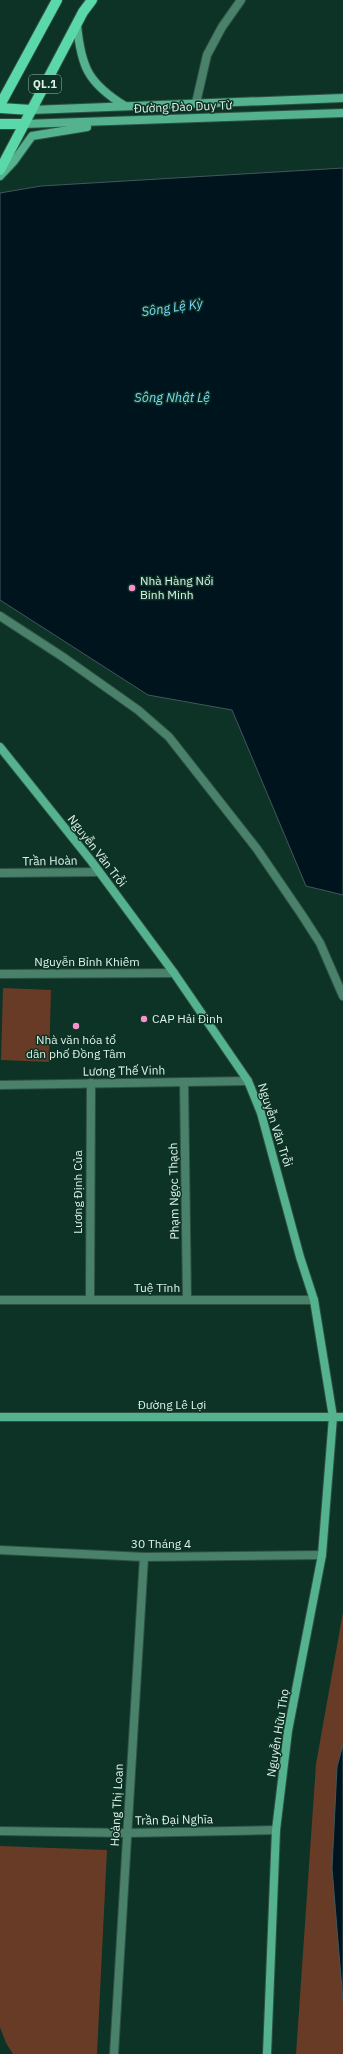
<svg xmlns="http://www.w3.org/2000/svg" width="343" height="2054" viewBox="0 0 343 2054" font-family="'IBM Plex Sans',sans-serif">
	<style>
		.green { fill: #673b25 }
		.water { fill: #00141e; stroke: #43575b }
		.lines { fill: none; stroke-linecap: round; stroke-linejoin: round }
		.street-casing { stroke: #2e5244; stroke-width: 10 }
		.secondary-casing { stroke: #2e5244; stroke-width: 10 }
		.primary-casing { stroke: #2e5244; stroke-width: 12 }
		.street { stroke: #4a816a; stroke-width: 8 }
		.secondary { stroke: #54b28e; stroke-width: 8 }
		.primary { stroke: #5ad8a9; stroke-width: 10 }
		.poi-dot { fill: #f890cb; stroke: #0c3325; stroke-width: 1.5 }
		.labels { text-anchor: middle; stroke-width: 3; stroke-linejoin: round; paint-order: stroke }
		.shield { fill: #0c3325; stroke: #9fb9ae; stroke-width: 1 }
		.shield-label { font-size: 11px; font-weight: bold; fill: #def2e9 }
		.street-label { font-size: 12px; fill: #def2e9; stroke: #0c3325 }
		.poi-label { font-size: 12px; fill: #def2e9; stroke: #0c3325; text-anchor: start }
		.water-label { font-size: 13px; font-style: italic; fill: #7bd5f8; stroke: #0c3325 }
	</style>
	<rect width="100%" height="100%" fill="#0c3325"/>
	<g class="green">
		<path d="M3 988 51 990 49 1062 1 1060Z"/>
		<path d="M343 1612V1744L337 1767 332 1868 343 2002V2054H296L316 1764Z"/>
		<path d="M0 1846 107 1850 97 2054H13L6 2043 0 2027Z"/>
	</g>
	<g class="water">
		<path d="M343 168V895L306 886 232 710 148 695 0 600V193L41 186Z"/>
		<path d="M343 1744V2002L332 1868 337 1767Z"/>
	</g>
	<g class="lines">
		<g class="street-casing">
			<g id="street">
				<path d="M196 103 207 55 222 27 241 0"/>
				<path d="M0 616 63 657 138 710 169 737 257 849 302 915 320 943 343 996"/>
				<path d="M0 873 99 872"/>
				<path d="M0 974 174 973"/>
				<path d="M184 1082 187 1300"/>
				<path d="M0 1085 248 1081"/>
				<path d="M0 1300H314"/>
				<path d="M90 1300 91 1083"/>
				<path d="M0 1550 144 1557 322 1555"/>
				<path d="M0 1831 127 1833 276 1830"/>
				<path d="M114 2054 144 1557"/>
			</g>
		</g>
		<g class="secondary-casing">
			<g id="secondary">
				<path d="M77 25C81 67 88 83 125 106"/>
				<path d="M31 110 343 98"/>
				<path d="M23 124 343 113"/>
				<path d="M0 176 14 161 32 136 87 127"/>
				<path d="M0 747 92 862 174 973 248 1081 261 1113 300 1257 314 1300 333 1417 322 1555 288 1731 276 1830 267 2054"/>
				<path d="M0 1417H343"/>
			</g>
		</g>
		<g class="primary-casing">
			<g id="primary">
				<path d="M0 105 57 0"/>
				<path d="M0 108 31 110"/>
				<path d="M0 124H23"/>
				<path d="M0 170 83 12 92 0"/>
			</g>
		</g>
		<use href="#street" class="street"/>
		<use href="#secondary" class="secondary"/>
		<use href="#primary" class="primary"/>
	</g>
	<g class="poi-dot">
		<circle cx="132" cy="588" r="4"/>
		<circle cx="144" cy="1019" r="4"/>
		<circle cx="76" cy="1026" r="4"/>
	</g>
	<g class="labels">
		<rect class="shield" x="29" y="75" width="32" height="18" rx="3"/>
		<g class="shield-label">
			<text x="45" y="88">QL.1</text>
		</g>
		<g class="street-label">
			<text transform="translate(183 107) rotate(-2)" y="4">Đường Đào Duy Từ</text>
			<text transform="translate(97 851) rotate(52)" y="4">Nguyễn Văn Trỗi</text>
			<text transform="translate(50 861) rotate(-1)" y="4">Trần Hoàn</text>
			<text x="87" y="966">Nguyễn Bỉnh Khiêm</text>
			<text transform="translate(124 1071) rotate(-1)" y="4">Lương Thế Vinh</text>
			<text transform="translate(275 1125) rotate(72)" y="4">Nguyễn Văn Trỗi</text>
			<text transform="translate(174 1191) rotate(-91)" y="4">Phạm Ngọc Thạch</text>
			<text transform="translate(78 1192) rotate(-90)" y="4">Lương Định Của</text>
			<text x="157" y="1292">Tuệ Tĩnh</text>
			<text x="172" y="1409">Đường Lê Lợi</text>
			<text x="161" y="1548">30 Tháng 4</text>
			<text transform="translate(278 1733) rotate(-81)" y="4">Nguyễn Hữu Thọ</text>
			<text transform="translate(117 1805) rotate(-87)" y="4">Hoàng Thị Loan</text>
			<text transform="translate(174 1820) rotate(-1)" y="4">Trần Đại Nghĩa</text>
		</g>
		<g class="poi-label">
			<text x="140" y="585">Nhà Hàng Nổi<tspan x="140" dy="14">Binh Minh</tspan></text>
			<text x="152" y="1023">CAP Hải Đình</text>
			<text x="76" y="1044" text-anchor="middle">Nhà văn hóa tổ<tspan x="76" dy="14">dân phố Đồng Tâm</tspan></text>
		</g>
		<g class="water-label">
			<text transform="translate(172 307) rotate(-8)" y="5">Sông Lệ Kỳ</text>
			<text x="172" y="402">Sông Nhật Lệ</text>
		</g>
	</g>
</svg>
